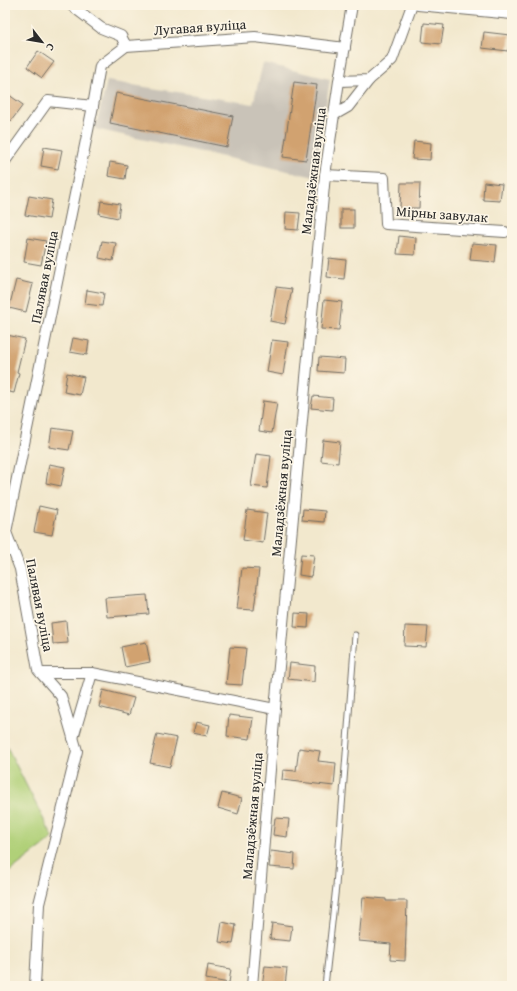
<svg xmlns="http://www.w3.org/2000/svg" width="517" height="991" viewBox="0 0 517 991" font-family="'Gentium Book Plus',serif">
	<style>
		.industrial { fill: #c9c3b8 }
		.green { fill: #b0d078; stroke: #6e7e52 }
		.building { fill: #d1a270 }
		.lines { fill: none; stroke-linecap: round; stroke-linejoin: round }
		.lane-casing { stroke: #716d64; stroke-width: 7 }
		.street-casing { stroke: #716d64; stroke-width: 12 }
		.lane { stroke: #fff; stroke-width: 5 }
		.street { stroke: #fff; stroke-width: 10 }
		.labels { text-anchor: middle; stroke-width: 3.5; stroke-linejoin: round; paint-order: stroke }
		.street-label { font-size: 14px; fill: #2b2b2b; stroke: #fcf5e5 }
	</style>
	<rect width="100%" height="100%" fill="#fcf5e5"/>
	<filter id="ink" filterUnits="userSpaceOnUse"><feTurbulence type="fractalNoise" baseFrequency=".025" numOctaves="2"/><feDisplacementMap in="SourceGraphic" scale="8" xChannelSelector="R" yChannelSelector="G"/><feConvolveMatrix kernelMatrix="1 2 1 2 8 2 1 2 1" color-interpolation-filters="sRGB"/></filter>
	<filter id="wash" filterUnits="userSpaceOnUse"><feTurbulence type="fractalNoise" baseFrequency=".012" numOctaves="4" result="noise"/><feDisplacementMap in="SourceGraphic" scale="16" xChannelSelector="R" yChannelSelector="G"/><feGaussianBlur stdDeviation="0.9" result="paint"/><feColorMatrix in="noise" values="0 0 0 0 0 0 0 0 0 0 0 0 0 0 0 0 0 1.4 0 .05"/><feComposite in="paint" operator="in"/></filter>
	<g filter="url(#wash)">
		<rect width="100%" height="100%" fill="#f2e8cd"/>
		<path class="industrial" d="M263 63 330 79 315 177 95 129 107 81 253 104Z"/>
		<path class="green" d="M5 743 53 838 5 875Z"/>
		<g id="blocks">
			<g class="building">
				<path d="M424 23 444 25 441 44 422 42Z"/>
				<path d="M484 32 510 35 508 51 482 48Z"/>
				<path d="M38 51 54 62 42 78 27 67Z"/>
				<path d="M294 82 317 85 306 160 283 157Z"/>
				<path d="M5 92 23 105 11 121 5 116Z"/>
				<path d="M116 93 233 116 227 147 110 123Z"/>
				<path d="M414 141 431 143 430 160 412 159Z"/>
				<path d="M44 147 62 150 58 169 41 166Z"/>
				<path d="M110 162 127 165 125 179 108 176Z"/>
				<path d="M484 182 502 184 500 201 483 200Z"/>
				<path d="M401 183H420L419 208H400Z"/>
				<path d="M29 196 52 200 49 219 25 215Z"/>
				<path d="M101 201 120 204 118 218 99 214Z"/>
				<rect x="341" y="209" width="13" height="19"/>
				<path d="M286 212 300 213 298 230 285 229Z"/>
				<path d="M399 236 416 238 415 255 397 254Z"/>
				<path d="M28 238 46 241 41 265 24 262Z"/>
				<path d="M102 241 116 243 113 261 99 258Z"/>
				<path d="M472 243 497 245 495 262 470 260Z"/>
				<path d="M329 258 346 260 344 279 327 277Z"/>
				<path d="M16 280 33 284 26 312 9 308Z"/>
				<path d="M276 287 292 289 285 324 270 321Z"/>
				<path d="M87 290 104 293 102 306 85 304Z"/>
				<path d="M324 300 342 302 339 330 321 329Z"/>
				<path d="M7 335 25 339 17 372 19 373 14 393 5 391V343Z"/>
				<path d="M73 338 89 341 87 355 70 352Z"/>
				<path d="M272 340 288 342 283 375 267 372Z"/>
				<path d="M319 357 345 359 344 373 318 371Z"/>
				<path d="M67 373 84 377 80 395 64 392Z"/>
				<path d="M313 396 333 398 332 410 311 408Z"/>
				<path d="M263 401 277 403 272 433 259 431Z"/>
				<path d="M52 428 73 431 69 450 49 447Z"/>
				<path d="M323 440 340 442 338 463 321 461Z"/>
				<path d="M256 454 271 456 267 488 251 486Z"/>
				<path d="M49 464 65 467 61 486 46 483Z"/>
				<path d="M39 506 57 510 52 535 34 532Z"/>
				<path d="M303 509 325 511 324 522 302 520Z"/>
				<path d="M247 510 267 513 263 543 243 540Z"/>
				<path d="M301 554 314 555 311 577 299 575Z"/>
				<path d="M242 568 259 569 254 610 237 609Z"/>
				<path d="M147 595 149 614 107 617 105 598Z"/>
				<path d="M295 613 309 614 308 628 294 627Z"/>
				<path d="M66 621 68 643 53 644 51 623Z"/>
				<path d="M405 626 428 627 426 647 404 646Z"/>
				<path d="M146 642 150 662 125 667 121 647Z"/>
				<path d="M230 647 246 648 242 685 226 684Z"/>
				<path d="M290 663 315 666 314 682 288 679Z"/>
				<path d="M103 690 134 698 129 715 99 707Z"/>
				<path d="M229 715 253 718 250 739 227 736Z"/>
				<path d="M196 722 210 725 207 736 193 733Z"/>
				<path d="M157 734 177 738 170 767 150 763Z"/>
				<path d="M299 748 320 751 318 761 336 763 334 786 282 780 283 770 296 771Z"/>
				<path d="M222 793 242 798 238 814 218 808Z"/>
				<path d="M275 818 289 819 287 837 273 835Z"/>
				<path d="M271 851 295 854 294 869 269 867Z"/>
				<path d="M363 897 386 899V901H407L405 961 390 960 391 944 359 941Z"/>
				<path d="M222 922 236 925 233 944 219 942Z"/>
				<path d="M272 923 292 926 290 941 270 939Z"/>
				<path d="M208 965 231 969 229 983 206 979Z"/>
				<path d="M265 966 287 968 285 986H262Z"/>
			</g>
		</g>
	</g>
	<g filter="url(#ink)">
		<use href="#blocks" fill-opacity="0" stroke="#716d64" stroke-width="1"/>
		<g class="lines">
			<g class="lane-casing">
				<g id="lane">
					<path d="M5 553 14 554"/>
					<path d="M325 986 336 886 355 635"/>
				</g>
			</g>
			<g class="street-casing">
				<g id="street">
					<path d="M71 5 101 28 121 36 126 46 255 37 345 48"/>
					<path d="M418 5 512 14"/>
					<path d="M339 81 369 80 392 60 412 5"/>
					<path d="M334 115 348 107 369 80"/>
					<path d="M5 161 48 101 93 106"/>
					<path d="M325 175 384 178 386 224 505 232"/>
					<path d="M41 673H92"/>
					<path d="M73 738 92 673 275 709"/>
					<path d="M35 986 39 904 77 751 61 696 38 670 20 569 6 532 93 106 100 66 126 46"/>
					<path d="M252 986 275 709 325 175 339 81 352 5"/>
				</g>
			</g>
			<use href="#lane" class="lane"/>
			<use href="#street" class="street"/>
		</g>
	</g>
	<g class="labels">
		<g class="street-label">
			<text transform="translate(200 27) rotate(-4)" y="5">Лугавая вуліца</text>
			<text transform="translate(313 171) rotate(-83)" y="5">Маладзёжная вуліца</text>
			<text transform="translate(442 214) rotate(4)" y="5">Мірны завулак</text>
			<text transform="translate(44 277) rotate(-79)" y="5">Палявая вуліца</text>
			<text transform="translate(281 493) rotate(-85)" y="5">Маладзёжная вуліца</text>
			<text transform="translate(40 605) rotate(79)" y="5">Палявая вуліца</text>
			<text transform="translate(252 816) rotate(-85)" y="5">Маладзёжная вуліца</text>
		</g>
	</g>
	<rect width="517" height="991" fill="none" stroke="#fcf5e5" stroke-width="20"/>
	<g transform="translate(42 42) rotate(121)" stroke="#fcf5e5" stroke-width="3" paint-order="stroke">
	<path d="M0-3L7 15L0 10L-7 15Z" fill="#2b2b2b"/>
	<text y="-6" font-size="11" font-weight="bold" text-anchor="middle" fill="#2b2b2b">С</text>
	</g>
</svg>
